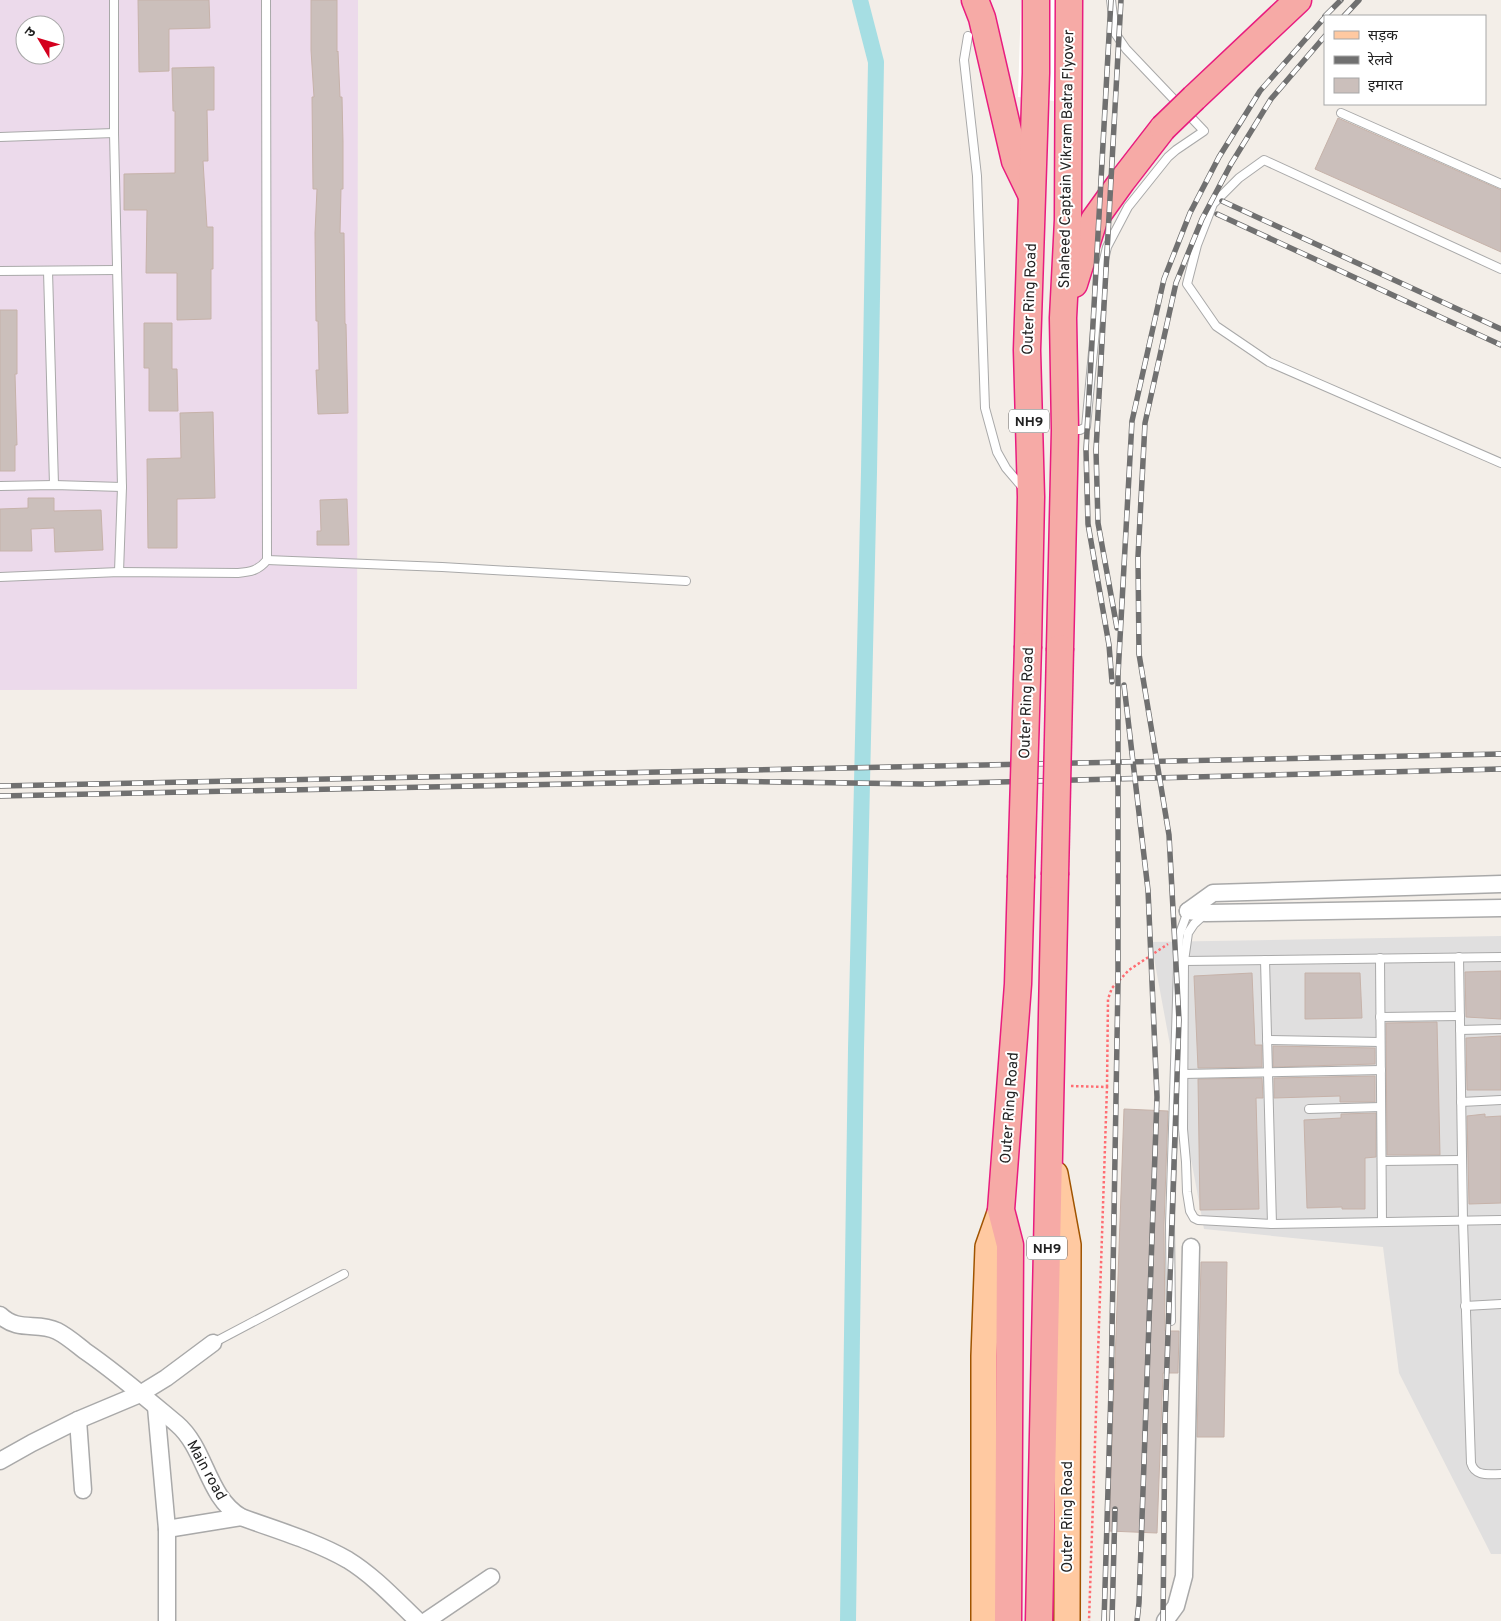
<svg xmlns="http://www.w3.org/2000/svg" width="1501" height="1621" viewBox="0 0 1501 1621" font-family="Overpass,'Noto Sans Devanagari',sans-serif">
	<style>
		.residential { fill: #e0dfdf }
		.industrial { fill: #ecdaeb; fill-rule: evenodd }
		.pier { fill: #fff }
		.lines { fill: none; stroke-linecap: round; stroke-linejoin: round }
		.canal { stroke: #a6dee3; stroke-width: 16 }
		.building { fill: #cbbfbb; stroke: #c6b2a9 }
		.service-casing { stroke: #a9a9a9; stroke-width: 10 }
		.minor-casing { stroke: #a9a9a9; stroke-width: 19 }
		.primary-casing { stroke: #a05400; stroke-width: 28 }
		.trunk-casing { stroke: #e91c7f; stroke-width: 29 }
		.path { stroke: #ff6d72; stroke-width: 2.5; stroke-dasharray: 2.5 2.5; stroke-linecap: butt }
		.service { stroke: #fff; stroke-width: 8 }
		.minor { stroke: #fff; stroke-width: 16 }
		.primary { stroke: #ffc9a1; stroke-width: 25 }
		.trunk { stroke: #f6aaa6; stroke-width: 26 }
		.rail-casing { stroke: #707070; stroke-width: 5.5 }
		.rail { stroke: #fff; stroke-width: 4; stroke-dasharray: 11; stroke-linecap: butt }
		.trunk-bridge-casing { stroke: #e91c7f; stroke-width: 29; stroke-linecap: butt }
		.trunk-bridge { stroke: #f6aaa6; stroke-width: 26 }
		.labels { text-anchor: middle; stroke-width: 4; stroke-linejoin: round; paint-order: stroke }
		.shield { fill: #fff; stroke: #646464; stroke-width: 1 }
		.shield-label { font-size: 14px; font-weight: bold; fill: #222 }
		.street-label { font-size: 15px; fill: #222; stroke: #fff }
	</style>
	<rect width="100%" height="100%" fill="#f3eee8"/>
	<path class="residential" d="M1501 936V1554H1491L1399 1373 1383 1247 1204 1229 1151 942Z"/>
	<path class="industrial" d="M0 0H358L357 689 0 690ZM25 25H55V55H25Z"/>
	<path class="pier" d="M1021 0H1080L1072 103 1018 97Z"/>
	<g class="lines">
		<path class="canal" d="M848 1621 856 1049 869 472 876 62 860 0"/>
	</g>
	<g class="building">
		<path d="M138 0H209L210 28 169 29V71L139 72Z"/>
		<path d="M311 0H337V52L338 51 340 97H342L343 142V189H341L340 233H344L345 324H346L348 413 318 414 316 370H319L318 321H316L315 233 317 189H313L312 97H314L311 50Z"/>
		<path d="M214 67V110H207L208 161H203L207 227H213V269H211V319L177 320V273H146L147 210H124V174L175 173V111H173L172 68Z"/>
		<path d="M1338 118 1501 190V252L1315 169Z"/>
		<path d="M0 310H17V374H15L17 445H15V471H0Z"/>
		<path d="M144 323H172V369H177L178 411H149V368H144Z"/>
		<path d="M213 412 215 498 177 499V548H148L147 459 181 458 180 413Z"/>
		<path d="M28 498H54V511L101 510 103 550 55 552 54 528 31 529 32 551H0V509L28 508Z"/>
		<path d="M347 499 349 545H317V531H321L320 500Z"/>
		<path d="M1501 971V1019L1466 1017 1465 972Z"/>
		<path d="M1252 973 1255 1045H1262V1067L1198 1068 1194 976Z"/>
		<path d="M1305 973H1360L1362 1018 1305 1019Z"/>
		<path d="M1437 1022 1440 1155H1387L1386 1023Z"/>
		<path d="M1501 1036V1090H1467L1466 1038Z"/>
		<path d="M1273 1046 1375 1048V1064L1273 1067Z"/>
		<path d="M1375 1076V1102H1340V1096L1274 1098V1078Z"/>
		<path d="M1262 1078 1263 1098H1256L1259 1209 1200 1210 1198 1079Z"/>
		<path d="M1124 1109 1168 1111 1164 1225 1165 1331H1179L1178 1373H1163L1157 1533 1109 1531Z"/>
		<path d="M1376 1113V1157L1365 1158V1209H1342V1207L1307 1208 1304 1120 1341 1118V1114Z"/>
		<path d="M1485 1114V1117L1501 1116V1203L1469 1204 1467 1116Z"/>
		<path d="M1201 1262H1227L1224 1437H1197Z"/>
	</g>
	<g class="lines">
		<g class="service-casing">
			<g id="service">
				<path d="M114 0V133L122 487 119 572"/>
				<path d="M968 36 964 60 977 176 985 408 997 452 1006 468 1023 488"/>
				<path d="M1341 113 1501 184"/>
				<path d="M0 137 114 133"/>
				<path d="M1501 269 1264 160 1239 178 1213 204 1197 245 1187 284 1216 326 1269 362 1501 463"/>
				<path d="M0 271 117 270"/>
				<path d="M48 271 54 485"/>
				<path d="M1068 430H1080L1086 427 1100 277 1107 247 1128 207 1168 157 1176 150 1204 131 1126 49 1115 33 1111 0"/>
				<path d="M0 486 54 485 122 487"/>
				<path d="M267 560 442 567 686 581"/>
				<path d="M0 577 119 572 238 573C251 572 259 570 267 560L266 0"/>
				<path d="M1205 914 1194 924 1188 933 1184 961 1183 1129 1186 1162 1187 1192 1190 1211 1194 1218 1198 1220 1272 1224 1501 1220"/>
				<path d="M1459 957 1463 1221 1471 1463C1475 1477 1489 1474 1501 1474"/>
				<path d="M1380 958 1382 1222"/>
				<path d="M1265 960 1272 1224"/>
				<path d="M1184 961 1501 957"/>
				<path d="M1380 1017 1460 1016"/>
				<path d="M1460 1030 1501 1029"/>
				<path d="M1267 1040 1380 1042"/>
				<path d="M1183 1074 1381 1070"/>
				<path d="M1461 1102 1501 1100"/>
				<path d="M1309 1109 1381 1107"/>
				<path d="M1382 1161 1462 1160"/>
				<path d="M1465 1306 1501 1304"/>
				<path d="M1171 1321 1170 1225 1179 936 1188 911"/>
				<path d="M213 1343 344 1274"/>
			</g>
		</g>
		<g class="minor-casing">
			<g id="minor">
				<path d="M1188 911 1213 893 1501 884"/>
				<path d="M1188 911 1206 913 1501 908"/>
				<path d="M0 1315C19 1333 37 1321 57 1331 67 1336 76 1344 85 1351 117 1373 147 1399 177 1424 206 1449 207 1497 241 1517 276 1530 315 1541 348 1560 374 1576 396 1600 418 1621"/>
				<path d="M156 1407 167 1529V1621"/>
				<path d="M78 1420 83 1490"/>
				<path d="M0 1461 32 1443 78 1420 140 1394 166 1378 213 1343"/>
				<path d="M167 1529 241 1517"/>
				<path d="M426 1621 491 1577"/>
				<path d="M1165 1621 1176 1606 1184 1576 1191 1247"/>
			</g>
		</g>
		<g class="primary-casing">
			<g id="primary">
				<path d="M1055 1174 1068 1245 1067 1621"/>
				<path d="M984 1621V1356L988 1247 1001 1210"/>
			</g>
		</g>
		<g class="trunk-casing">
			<g id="trunk">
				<path d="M975 0 982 18 1015 161 1031 194"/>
				<path d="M1194 98 1298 0"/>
				<path d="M1074 284 1094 220 1122 181 1163 128"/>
				<path d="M1028 646 1031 497 1027 350 1036 73V0"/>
				<path d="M1060 648 1065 430 1063 318 1068 220 1069 0"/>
				<path d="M1008 1621 1010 1245 1001 1210 1018 984 1021 878"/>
				<path d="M1039 1621 1055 875"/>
			</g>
		</g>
		<g class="path">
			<path d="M1071 1086 1107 1087 1089 1621"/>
			<path d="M1107 1087 1108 999 1112 988 1129 970 1168 944"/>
		</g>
		<use href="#service" class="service"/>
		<use href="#minor" class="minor"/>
		<use href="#primary" class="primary"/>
		<use href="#trunk" class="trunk"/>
		<g class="rail-casing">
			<g id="rail">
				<path d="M1111 0 1086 450 1088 524 1109 645 1112 682"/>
				<path d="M1325 16 1341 0"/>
				<path d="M1344 16 1359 0"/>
				<path d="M1222 201 1501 329"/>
				<path d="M1217 214 1501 345"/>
				<path d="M1117 628 1098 523 1096 450 1121 0"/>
				<path d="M1124 685 1148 890 1157 1097 1139 1603 1137 1621"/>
				<path d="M0 786 1501 754"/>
				<path d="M0 796 712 781 923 784 1501 769"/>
				<path d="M1104 1621 1111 1390 1118 982V675L1132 421 1164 279 1190 213 1219 157 1260 91 1325 17"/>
				<path d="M1112 1621 1115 1509"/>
				<path d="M1163 1621 1165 1421 1179 1020 1169 835 1139 654 1138 557 1145 423 1176 283 1202 219 1231 164 1271 99 1325 36"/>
			</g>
		</g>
		<use href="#rail" class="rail"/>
		<g class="trunk-bridge-casing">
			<g id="trunk-bridge">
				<path d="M1163 128 1194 98"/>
				<path d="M1055 875 1060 648"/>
				<path d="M1021 878 1028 646"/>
			</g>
		</g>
		<use href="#trunk-bridge" class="trunk-bridge"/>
	</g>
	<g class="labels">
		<g class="shield">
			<rect x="1009" y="409.5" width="40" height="23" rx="4"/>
			<rect x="1027" y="1236.5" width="40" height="23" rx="4"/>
		</g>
		<g class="shield-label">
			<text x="1029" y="426">NH9</text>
			<text x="1047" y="1253">NH9</text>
		</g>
		<g class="street-label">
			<text transform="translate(1066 159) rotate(-89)" y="5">Shaheed Captain Vikram Batra Flyover</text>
			<text transform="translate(1029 299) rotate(-88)" y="5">Outer Ring Road</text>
			<text transform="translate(1026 703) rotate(-88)" y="5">Outer Ring Road</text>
			<text transform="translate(1009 1108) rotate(-86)" y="5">Outer Ring Road</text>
			<text transform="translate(207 1470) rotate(61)" y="5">Main road</text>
			<text transform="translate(1067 1517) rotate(-90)" y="5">Outer Ring Road</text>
		</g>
	</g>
	<rect x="1324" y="15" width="162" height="90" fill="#ffffff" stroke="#a7a7a7"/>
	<rect x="1334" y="31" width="25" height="8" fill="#ffc9a1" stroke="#a7a7a7"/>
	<text x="1368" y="40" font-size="15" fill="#222222">सड़क</text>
	<rect x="1334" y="56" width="25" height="8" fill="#707070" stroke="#a7a7a7"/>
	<text x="1368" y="65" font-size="15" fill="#222222">रेलवे</text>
	<rect x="1334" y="78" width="25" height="15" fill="#cbbfbb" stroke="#a7a7a7"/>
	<text x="1368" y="90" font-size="15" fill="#222222">इमारत</text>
	<g transform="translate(40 40) rotate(308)"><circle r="24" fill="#ffffff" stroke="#a7a7a7"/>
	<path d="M0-4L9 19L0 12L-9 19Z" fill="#d4001e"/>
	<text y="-8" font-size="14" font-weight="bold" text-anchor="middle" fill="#222222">उ</text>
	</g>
</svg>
